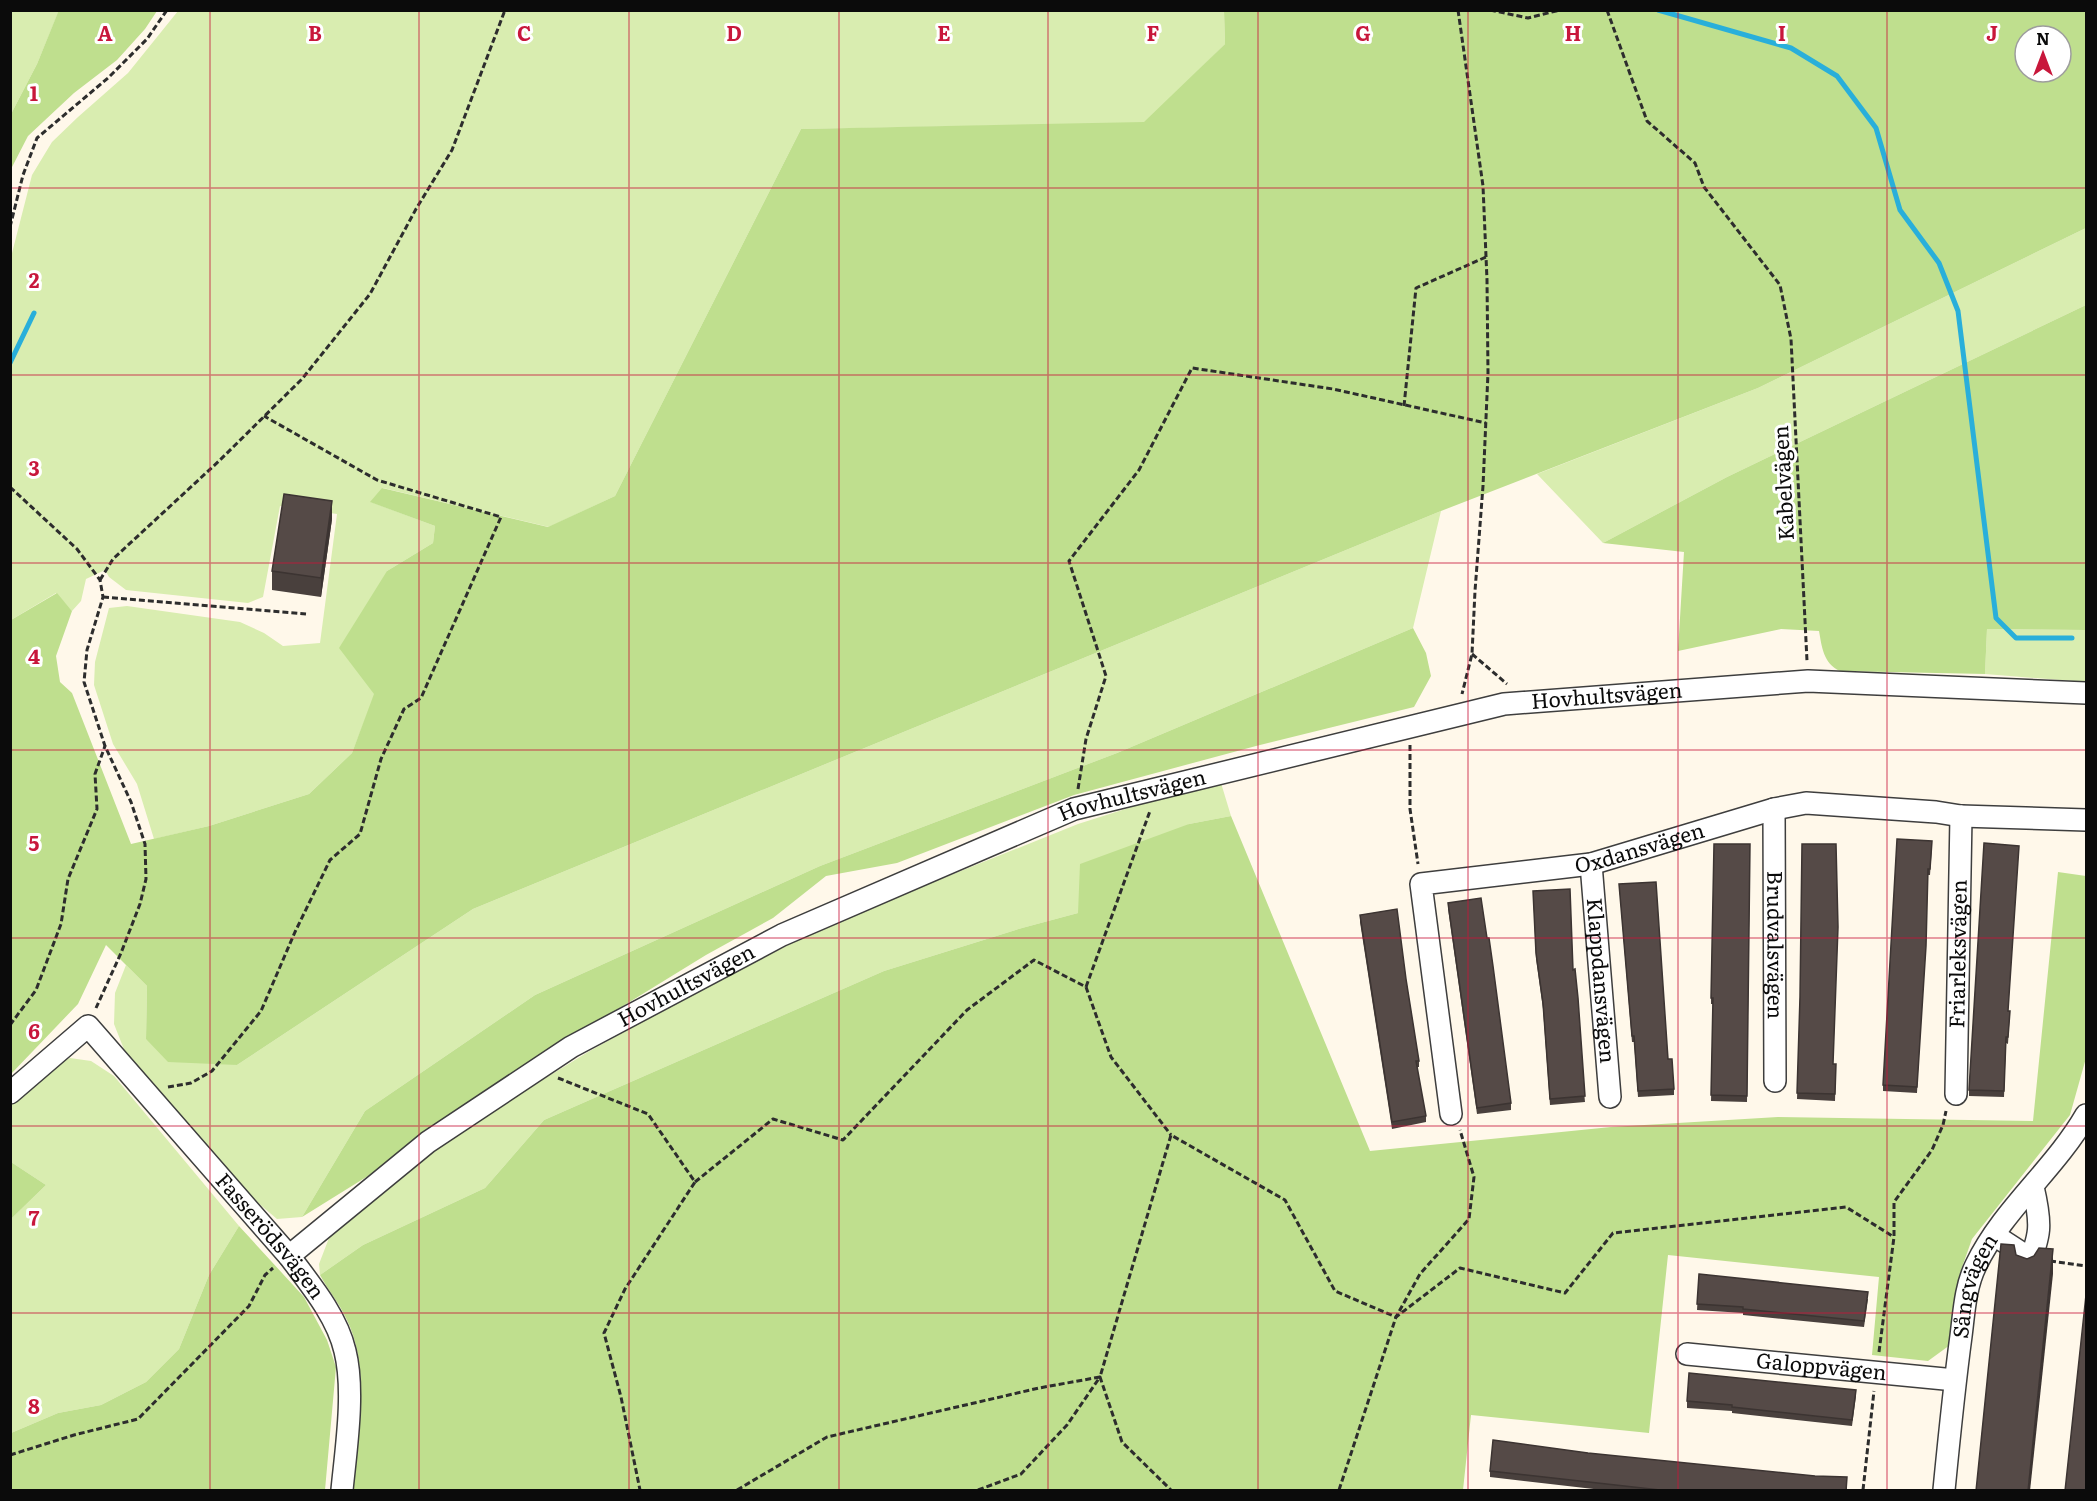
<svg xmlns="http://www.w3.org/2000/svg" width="2097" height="1501" viewBox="0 0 2097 1501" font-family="Literata,serif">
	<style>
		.green { fill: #d9edb0 }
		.forest { fill: #bfdf8e; fill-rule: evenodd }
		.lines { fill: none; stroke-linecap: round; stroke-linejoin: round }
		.stream { stroke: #29afda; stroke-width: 5 }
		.minor-casing { stroke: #3e3e3e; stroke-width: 24 }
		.path { stroke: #2d2d2d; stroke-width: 3; stroke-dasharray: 6 3; stroke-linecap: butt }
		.minor { stroke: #fff; stroke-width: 21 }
		.wall { fill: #49403d }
		.shaded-wall { fill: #3c3432 }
		.building { fill: #554a47; stroke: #3c3432; stroke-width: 1.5 }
		.grid { fill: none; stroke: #c8173b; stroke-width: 1.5; stroke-opacity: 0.55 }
		.labels { text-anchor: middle; stroke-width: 6; stroke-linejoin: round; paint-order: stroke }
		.street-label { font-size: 21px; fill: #0b0b0b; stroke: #fff }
		.grid-label { font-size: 20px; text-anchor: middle; font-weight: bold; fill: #c8173b; stroke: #fff; stroke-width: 6; stroke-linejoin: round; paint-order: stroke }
	</style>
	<rect width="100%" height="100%" fill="#fff8ea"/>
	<g class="green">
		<path d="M11 11H59L37 64 11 114Z"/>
		<path d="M178 11H1224L1225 44 1145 123 801 129 615 496 549 527 383 488 371 502 435 526 433 543 387 571 375 694 352 753 309 794 209 826 154 839 137 784 113 744 94 685 95 662 109 608 127 606 240 622 264 633 283 646 320 643 337 514 280 506 263 597 248 603 126 590 109 577 105 570 86 579 81 601 72 611 56 593 11 620 10 261 32 175 52 142 78 117 128 73Z"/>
		<path d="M2086 228V305L1727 477 1603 543 1537 474 1758 388Z"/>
		<path d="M1441 511 1413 628 1117 753 820 866 535 995 365 1111 302 1217 277 1219 251 1197 127 1057 114 1024 115 993 126 965 147 986 146 1039 237 1065 473 909Z"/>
		<path d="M1987 629 2086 630V682L1985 674Z"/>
		<path d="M1221 783 1231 816 1189 824 1078 913 1022 928 884 971 544 1120 485 1188 363 1245 320 1275 319 1264 329 1238 366 1201 410 1165 503 1104 588 1052 705 987 834 922 1078 824 1157 799Z"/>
		<path d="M70 1058 91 1061 114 1076 239 1226 209 1275 179 1349 146 1382 101 1405 58 1413 11 1433V1219L46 1185 11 1162V1103L45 1070Z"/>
	</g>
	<g class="forest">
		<path d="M59 10 157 11 145 29 117 60 74 93 28 136 11 169V114L37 64Z"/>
		<path d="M1224 11H2086V228L1758 388 1441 511 473 909 237 1065 168 1062 146 1039 147 986 106 945 78 1004 11 1074V620L57 593 72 611 56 656 60 682 72 693 131 844 209 826 309 794 352 753 374 694 339 648 387 571 433 543 435 526 370 502 382 488 548 527 615 496 801 129 1144 122 1225 44ZM2025 36H2061V72H2025Z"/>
		<path d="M2086 305V630L1987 629 1985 674 1840 671C1823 663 1822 647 1819 631L1781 629 1678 651 1684 552 1603 543 1727 477Z"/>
		<path d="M1413 628 1426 653 1431 676 1414 707 1256 746 1074 795 897 863 826 876 773 918 706 955 540 1057 384 1166 302 1217 365 1111 535 995 820 866 1117 753Z"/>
		<path d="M1231 816 1370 1151 1611 1127 1778 1117 2033 1121 2058 872 2086 876V1058L2070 1115 1972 1239 1960 1273 1950 1345 1928 1361 1872 1355 1879 1277 1668 1255 1649 1433 1471 1415 1463 1490H352C357 1437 372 1369 346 1318 339 1303 328 1290 320 1275L363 1245 485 1188 544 1120 884 971 1022 928 1078 913 1080 864 1189 824Z"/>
		<path d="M11 1162 46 1185 11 1219Z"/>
		<path d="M239 1226 304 1297 327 1340 336 1367 325 1490H11V1433L58 1413 101 1405 146 1382 179 1349 209 1275Z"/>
	</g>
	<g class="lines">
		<g class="stream">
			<path d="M1658 10 1791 48 1837 76 1876 128 1900 210 1939 263 1958 311 1996 618 2016 638H2072"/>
			<path d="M10 363 34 313"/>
		</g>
		<g class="minor-casing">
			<g id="minor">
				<path id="s1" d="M1774 809 1775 1081"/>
				<path id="s2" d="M1591 864 1610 1097"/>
				<path id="s3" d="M10 1093 88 1026 289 1256C310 1284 337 1316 345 1351 355 1391 346 1449 342 1490"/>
				<path id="s4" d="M1956 1094 1961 816"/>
				<path id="s5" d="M1451 1114 1421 884 1591 864 1774 809 1806 803 1936 812 1961 816 2086 820"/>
				<path d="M1994 1235 2031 1259"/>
				<path id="s6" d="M289 1256 428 1142 571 1047 782 935 1074 809 1504 704 1808 681 2086 693"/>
				<path d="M2026 1271C2041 1235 2042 1225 2033 1187"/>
				<path id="s7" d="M1687 1354 1955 1380"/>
				<path id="s8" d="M1944 1490C1949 1439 1954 1388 1961 1336 1964 1313 1965 1287 1976 1265 2003 1209 2055 1169 2086 1115"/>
			</g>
		</g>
		<g class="path">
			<path d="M1458 10 1483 186 1487 280 1488 373 1483 486 1475 591 1472 654 1462 694"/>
			<path d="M1490 10 1528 18 1560 10"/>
			<path d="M1607 10 1647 121 1695 163 1704 187 1780 285 1791 339 1807 661"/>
			<path d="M10 227 23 175 37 138 108 78 147 39 167 10"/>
			<path d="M1404 406 1416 288 1486 257"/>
			<path d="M10 487 77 549 100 580 103 597 87 650 84 682 105 746 131 802 145 844 146 879 140 904 121 953 96 1008"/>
			<path d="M100 580 113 559 219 461 302 379 370 294 416 209 452 150 505 10"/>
			<path d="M103 597 306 614"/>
			<path d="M1472 654 1507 684"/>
			<path d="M1410 745V809L1418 864"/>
			<path d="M1078 789 1086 739 1106 676 1069 561 1139 470 1192 368 1333 389 1486 423"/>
			<path d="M1086 987 1150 811"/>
			<path d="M10 1025 36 990 61 924 68 879 97 809 95 774 105 746"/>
			<path d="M558 1078 648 1114 695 1182 625 1289 604 1333 621 1397 640 1490"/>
			<path d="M168 1087 191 1083 212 1071 261 1011 295 932 330 860 360 834 381 759 404 709 421 698 501 517 377 480 264 416"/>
			<path d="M695 1182 773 1119 843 1140 967 1010 1034 960 1086 987 1111 1057 1171 1135"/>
			<path d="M2050 1261 2086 1266"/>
			<path d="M1879 1352 1894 1237V1202L1932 1150 1943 1125 1946 1111"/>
			<path d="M10 1455 74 1435 138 1419 249 1306 265 1275 273 1268"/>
			<path d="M737 1490 827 1437 1039 1388 1100 1377 1171 1135 1285 1200 1335 1291 1396 1317 1460 1268 1565 1293 1613 1233 1846 1207 1894 1237"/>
			<path d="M978 1490 1021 1474 1067 1425 1100 1377 1122 1442 1171 1490"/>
			<path d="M1339 1490 1396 1317 1420 1274 1469 1219 1474 1177 1460 1130"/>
			<path d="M1863 1490 1874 1391"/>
		</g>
		<use href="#minor" class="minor"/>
	</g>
	<g class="wall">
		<path d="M332 519 321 597 272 590V571Z"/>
		<path d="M1750 844 1747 1102 1711 1101 1713 1004H1711V998Z"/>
		<path d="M1932 847 1930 875H1928L1917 1093 1883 1091V1085Z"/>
		<path d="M1619 884 1668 1059 1674 1089V1095L1638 1097 1634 1042H1632Z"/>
		<path d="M1533 891 1573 970 1585 1102 1550 1105 1543 1009 1536 959Z"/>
		<path d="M1448 903 1511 1103V1110L1477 1114 1448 909Z"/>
		<path d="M1360 915 1406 979 1419 1061V1067H1417L1426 1116V1122L1392 1129 1360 922Z"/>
		<path d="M1800 997 1833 1064H1836L1835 1101 1797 1099Z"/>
		<path d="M2008 1011H2010L2008 1044 2006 1043 2004 1097 1969 1096V1090Z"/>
		<path d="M1699 1274 1868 1299 1864 1327 1743 1315V1313L1697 1310Z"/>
		<path d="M1856 1396 1852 1426 1732 1413V1411L1687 1408V1401Z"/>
		<path d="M1588 1453 1847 1484V1491H1611L1490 1477V1471Z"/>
	</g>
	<g class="shaded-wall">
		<path d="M332 501V519L321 597V578Z"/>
		<path d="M2053 1249V1274L2030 1491H2028Z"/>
	</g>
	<g class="building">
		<path d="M284 494 332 501 321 578 272 571Z"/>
		<path d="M1897 839 1932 841 1930 869H1928L1926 946 1917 1087 1883 1085Z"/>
		<path d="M1984 843 2019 846 2008 1011H2010L2008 1037H2006L2004 1091 1969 1090Z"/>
		<path d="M1714 844H1750L1747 1096 1711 1095 1713 998H1711Z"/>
		<path d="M1802 844H1836L1838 927 1833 1064H1836L1835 1094 1797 1093 1800 997Z"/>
		<path d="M1656 882 1668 1059H1672L1674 1089 1638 1091 1634 1036H1632L1619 884Z"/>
		<path d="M1570 889 1573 970 1575 969 1578 998 1585 1096 1550 1099 1543 1003 1536 953 1533 891Z"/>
		<path d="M1481 898 1487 938H1489L1493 966 1511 1103 1477 1108 1448 903Z"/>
		<path d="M1397 909 1406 979 1419 1061H1416L1426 1116 1392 1122 1360 915Z"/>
		<path d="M2001 1244 2014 1245 2016 1255 2027 1259 2034 1256 2039 1248 2053 1249 2028 1491H1976Z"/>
		<path d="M1699 1274 1868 1292 1864 1321 1743 1309V1307L1697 1304Z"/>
		<path d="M2086 1295V1491H2065Z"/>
		<path d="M1689 1373 1856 1390 1852 1420 1732 1407V1405L1687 1401Z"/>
		<path d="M1493 1440 1588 1453 1815 1476 1847 1477 1846 1491H1669L1490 1471Z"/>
	</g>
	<path class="grid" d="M210 10V1490M419 10V1490M629 10V1490M839 10V1490M1048 10V1490M1258 10V1490M1468 10V1490M1678 10V1490M1887 10V1490M10 188H2086M10 375H2086M10 563H2086M10 750H2086M10 938H2086M10 1126H2086M10 1313H2086"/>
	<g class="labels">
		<g class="street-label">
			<text transform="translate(1784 483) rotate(-93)" y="7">Kabelvägen</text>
			<text dy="7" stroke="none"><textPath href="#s6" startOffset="1454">Hovhultsvägen</textPath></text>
			<text dy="7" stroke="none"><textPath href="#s6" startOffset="968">Hovhultsvägen</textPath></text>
			<text dy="7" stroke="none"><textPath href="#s5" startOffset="454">Oxdansvägen</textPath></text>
			<text dy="7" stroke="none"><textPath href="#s1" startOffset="136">Brudvalsvägen</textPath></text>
			<text dy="7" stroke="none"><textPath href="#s4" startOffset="140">Friarleksvägen</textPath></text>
			<text dy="7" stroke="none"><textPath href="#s2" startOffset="117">Klappdansvägen</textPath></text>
			<text dy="7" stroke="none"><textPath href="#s6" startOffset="482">Hovhultsvägen</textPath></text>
			<text dy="7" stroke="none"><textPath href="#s3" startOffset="381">Fasserödsvägen</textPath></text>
			<text dy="7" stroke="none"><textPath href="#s8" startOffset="207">Sångvägen</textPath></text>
			<text dy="7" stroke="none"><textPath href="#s7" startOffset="135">Galoppvägen</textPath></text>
		</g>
	</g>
	<g class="grid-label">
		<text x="105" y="41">A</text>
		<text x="315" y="41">B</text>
		<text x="524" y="41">C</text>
		<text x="734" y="41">D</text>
		<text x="944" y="41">E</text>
		<text x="1153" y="41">F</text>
		<text x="1363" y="41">G</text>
		<text x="1573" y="41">H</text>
		<text x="1782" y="41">I</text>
		<text x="1992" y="41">J</text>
		<text x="34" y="101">1</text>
		<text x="34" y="288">2</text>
		<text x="34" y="476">3</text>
		<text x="34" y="664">4</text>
		<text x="34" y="851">5</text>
		<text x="34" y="1039">6</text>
		<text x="34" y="1226">7</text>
		<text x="34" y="1414">8</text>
	</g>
	<rect width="2097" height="1501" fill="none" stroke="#0b0b0b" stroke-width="24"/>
	<g transform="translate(2043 54)"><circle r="28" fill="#ffffff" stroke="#9d9d9d" stroke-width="1.5"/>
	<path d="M0-4.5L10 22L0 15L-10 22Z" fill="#c8173b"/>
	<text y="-9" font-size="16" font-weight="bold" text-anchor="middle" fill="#0b0b0b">N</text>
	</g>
</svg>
